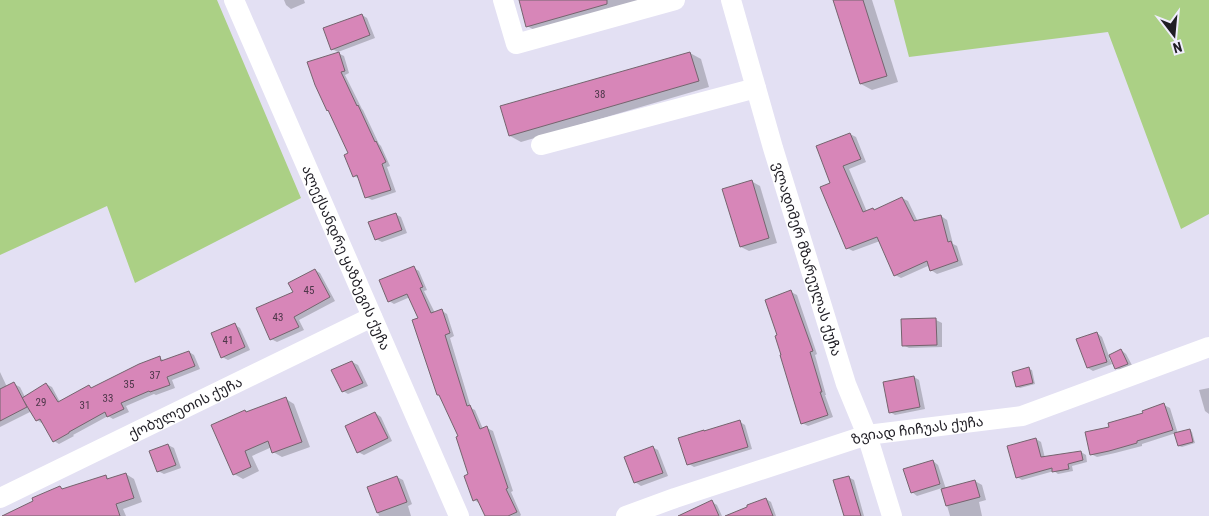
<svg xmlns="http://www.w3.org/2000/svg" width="1209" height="516" viewBox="0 0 1209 516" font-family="'Roboto Condensed','Noto Sans Georgian',sans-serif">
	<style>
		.green { fill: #abd085 }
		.shadow { fill: #0003 }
		.building { fill: #d786b8; stroke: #75646e }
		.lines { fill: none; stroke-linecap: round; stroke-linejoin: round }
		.minor { stroke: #fff; stroke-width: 20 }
		.labels { text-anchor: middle; stroke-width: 4; stroke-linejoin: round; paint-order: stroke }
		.number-label { font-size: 11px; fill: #4d3749 }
		.street-label { font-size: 14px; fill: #1f1d24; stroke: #f0edfd }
	</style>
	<rect width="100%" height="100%" fill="#e3e0f3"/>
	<g class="green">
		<path d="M0 0H217L301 198 135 283 107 206 0 255Z"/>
		<path d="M894 0H1209V214L1181 229 1108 32 909 57Z"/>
	</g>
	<g class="shadow">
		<path d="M284 0H304L305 3 291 9 286 5Z"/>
		<path d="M524 0H652L538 32 527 26Z"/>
		<path d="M835 0H872L898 82 872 90 861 84Z"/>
		<path d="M362 15 367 18 375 38 338 52 332 49Z"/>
		<path d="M338 53 344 56 349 73 345 75 362 109 363 110 379 144 381 146 390 166 387 167 396 192 372 200 366 197 360 179 354 176 350 154Z"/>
		<path d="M690 53 701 59 709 87 521 142 510 136Z"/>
		<path d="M850 134 856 137 866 162 849 169 867 212 876 211 902 198 908 201 918 222 941 216 947 220 953 244 957 246 963 265 937 274 931 270 930 265 901 278 895 275 880 241 853 251 847 248 831 183Z"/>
		<path d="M751 181 760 186 777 243 749 251 741 247Z"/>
		<path d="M395 214 401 217 407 233 382 242 376 239Z"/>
		<path d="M414 268 419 271 427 290 424 291 435 313 442 311 447 314 454 336 450 338 471 408 475 410 483 429 487 428 493 431 513 491 511 492 521 515 520 516H486L479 503 474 500 470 475 460 437 420 318 410 297 394 304 389 301Z"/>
		<path d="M315 270 320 273 335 301 299 320 304 330 277 342 271 339 295 292Z"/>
		<path d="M791 292 797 295 817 354 815 355 826 395H825L833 417 808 426 802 423 779 336Z"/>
		<path d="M936 320 942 323V347L909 348 903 345Z"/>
		<path d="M235 325 240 328 250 350 228 360 222 357Z"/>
		<path d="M1097 333 1102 337 1109 356 1121 350 1126 354 1133 367 1122 371 1116 368 1111 357 1109 358 1112 364 1093 371 1088 368Z"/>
		<path d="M189 352 194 355 200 369 172 380 175 388 156 395 154 394 126 406 129 412 113 419 108 416 73 435 74 436 59 444 54 441 43 424 37 420 32 411 0 427V372L7 387 14 384 20 387 25 397 46 384 52 387 60 402 160 358 165 361Z"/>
		<path d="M352 362 358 365 368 386 348 394 343 391Z"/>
		<path d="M1029 369 1032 370 1035 384 1020 388 1017 387Z"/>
		<path d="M914 377 919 380 925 409 895 415 890 412Z"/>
		<path d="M1209 388V414L1205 411 1199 390Z"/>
		<path d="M286 399 294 404 310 447 282 457 273 452 272 447 252 456 259 471 243 479 234 474 245 411 247 412Z"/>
		<path d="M1164 405 1170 408 1178 434 1190 430 1192 432 1195 443 1182 447 1179 446 1176 433 1142 444V446L1115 453 1097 457 1091 454 1111 428Z"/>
		<path d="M375 413 381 417 392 441 364 455 358 452Z"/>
		<path d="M740 422 745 425 752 449 694 467 689 464 705 432Z"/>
		<path d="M1036 439 1041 442 1045 458 1081 452 1086 455 1087 462 1072 466 1073 471 1058 474 1054 471 1022 480 1017 477Z"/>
		<path d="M168 445 174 448 181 468 164 474 158 471Z"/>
		<path d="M652 447 658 450 668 476 641 486 635 482Z"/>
		<path d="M933 461 938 465 946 489 975 481 982 485 986 500 979 502 982 516H950L942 488 917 496 912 492Z"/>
		<path d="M126 474 134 479 142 502 123 509 126 516H5L60 487 65 490 106 477 110 479Z"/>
		<path d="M397 477 403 480 412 504 408 506 411 516H379L369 488Z"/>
		<path d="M848 477 854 480 864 516H845Z"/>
		<path d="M766 499 771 502 776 516H728Z"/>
		<path d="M712 502 717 505 722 516H691Z"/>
	</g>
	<g class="building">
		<path d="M519 0H607V4L526 27Z"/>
		<path d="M833 0H863L887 76 860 84Z"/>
		<path d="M362 14 370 35 331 50 323 28Z"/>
		<path d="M339 52 345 71 341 72 357 106 358 105 375 142 376 141 386 162 382 164 391 190 365 198 357 175 353 177 344 155 348 153 328 110 327 111 315 85 307 62Z"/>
		<path d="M690 52 699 81 509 136 500 106Z"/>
		<path d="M850 133 861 159 843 166 863 212 873 208 874 210 902 197 914 221 941 215 948 242 951 241 958 261 930 271 927 261 894 276 877 237 846 249 820 187 830 183 816 146Z"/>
		<path d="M752 180 769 238 740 247 722 189Z"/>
		<path d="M396 213 402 230 375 240 368 222Z"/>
		<path d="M414 266 423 287 420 288 431 313 442 309 450 333 445 335 467 406 470 405 480 429 487 426 508 488 506 489 517 512 508 516H485L477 499 473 501 464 476 468 474 456 437 458 436 439 395H437L412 320 418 318 407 294 388 302 379 280Z"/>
		<path d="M315 269 330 297 294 317 299 327 270 340 256 308 293 292 288 283Z"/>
		<path d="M791 290 813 351 810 352 822 392H820L828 415 801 424 793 398 780 355H781L775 336 777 335 765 300Z"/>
		<path d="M936 318 937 345 902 346 901 319Z"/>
		<path d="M235 323 245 347 221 358 211 333Z"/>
		<path d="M1097 332 1107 362 1087 368 1076 339Z"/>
		<path d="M1121 349 1128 364 1115 369 1109 355Z"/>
		<path d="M189 351 195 366 167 377 170 385 150 392 149 391 121 403 124 409 107 417 105 412 69 432V433L53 442 40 419 36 421 22 398 46 383 58 402 89 385 91 388 139 364 160 356 161 361Z"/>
		<path d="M352 361 363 383 342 392 331 370Z"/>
		<path d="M1029 367 1033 383 1016 387 1012 372Z"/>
		<path d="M914 376 920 407 889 413 883 382Z"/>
		<path d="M14 382 27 407 0 421V389Z"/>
		<path d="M286 397 302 442 272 453 268 441 245 451 251 467 233 475 211 425 245 410 246 412Z"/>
		<path d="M1164 403 1173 430 1137 441V443L1109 451 1090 455 1085 432 1109 427 1108 423 1143 413 1142 411Z"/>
		<path d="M375 412 388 438 357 453 345 426Z"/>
		<path d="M740 420 748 447 687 465 678 438 704 430V431Z"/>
		<path d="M1190 429 1193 442 1178 446 1174 433Z"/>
		<path d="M1036 438 1041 457 1081 451 1083 460 1068 464 1069 469 1052 472V468L1016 478 1007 446Z"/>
		<path d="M168 444 176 465 157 472 149 451Z"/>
		<path d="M653 446 663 473 634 483 624 457Z"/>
		<path d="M933 460 940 484 911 493 903 469Z"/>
		<path d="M126 473 134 498 116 504 120 516H2L33 501 32 498 60 486 62 489 106 475 107 479Z"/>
		<path d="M397 476 407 502 377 513 367 487Z"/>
		<path d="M849 476 861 516H844L833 480Z"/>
		<path d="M975 480 980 497 946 506 941 489Z"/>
		<path d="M766 498 773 516H725L747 507V505Z"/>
		<path d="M712 500 719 516H678Z"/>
	</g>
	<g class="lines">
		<g class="minor">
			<path id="s1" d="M234 0 459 516"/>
			<path d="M503 0 516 44 675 0"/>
			<path id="s2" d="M731 0 773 148 846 384 867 435 892 516"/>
			<path d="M541 145 756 88"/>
			<path id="s3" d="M0 498 372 317"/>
			<path id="s4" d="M626 516 675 498 867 435 1022 416 1209 347"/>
		</g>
	</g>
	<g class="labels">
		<g class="number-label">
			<text x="600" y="98">38</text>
			<text x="309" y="294">45</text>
			<text x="278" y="321">43</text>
			<text x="228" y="344">41</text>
			<text x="155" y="379">37</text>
			<text x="129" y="388">35</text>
			<text x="108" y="402">33</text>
			<text x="41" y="406">29</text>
			<text x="85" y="409">31</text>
		</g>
		<g class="street-label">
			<text dy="5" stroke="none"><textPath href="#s1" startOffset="281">ალექსანდრე ყაზბეგის ქუჩა</textPath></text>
			<text dy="5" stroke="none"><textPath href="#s2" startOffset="270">ვლადიმერ მზარეულას ქუჩა</textPath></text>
			<text dy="5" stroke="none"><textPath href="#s3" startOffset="206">ქობულეთის ქუჩა</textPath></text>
			<text dy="5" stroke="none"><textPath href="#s4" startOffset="305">ზვიად ჩიჩუას ქუჩა</textPath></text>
		</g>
	</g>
	<g transform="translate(1174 35) rotate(164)" stroke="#f0edfd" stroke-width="4" paint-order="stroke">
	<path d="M0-4L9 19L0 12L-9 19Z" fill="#1f1d24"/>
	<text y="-8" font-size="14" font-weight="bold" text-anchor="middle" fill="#1f1d24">N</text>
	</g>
</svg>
